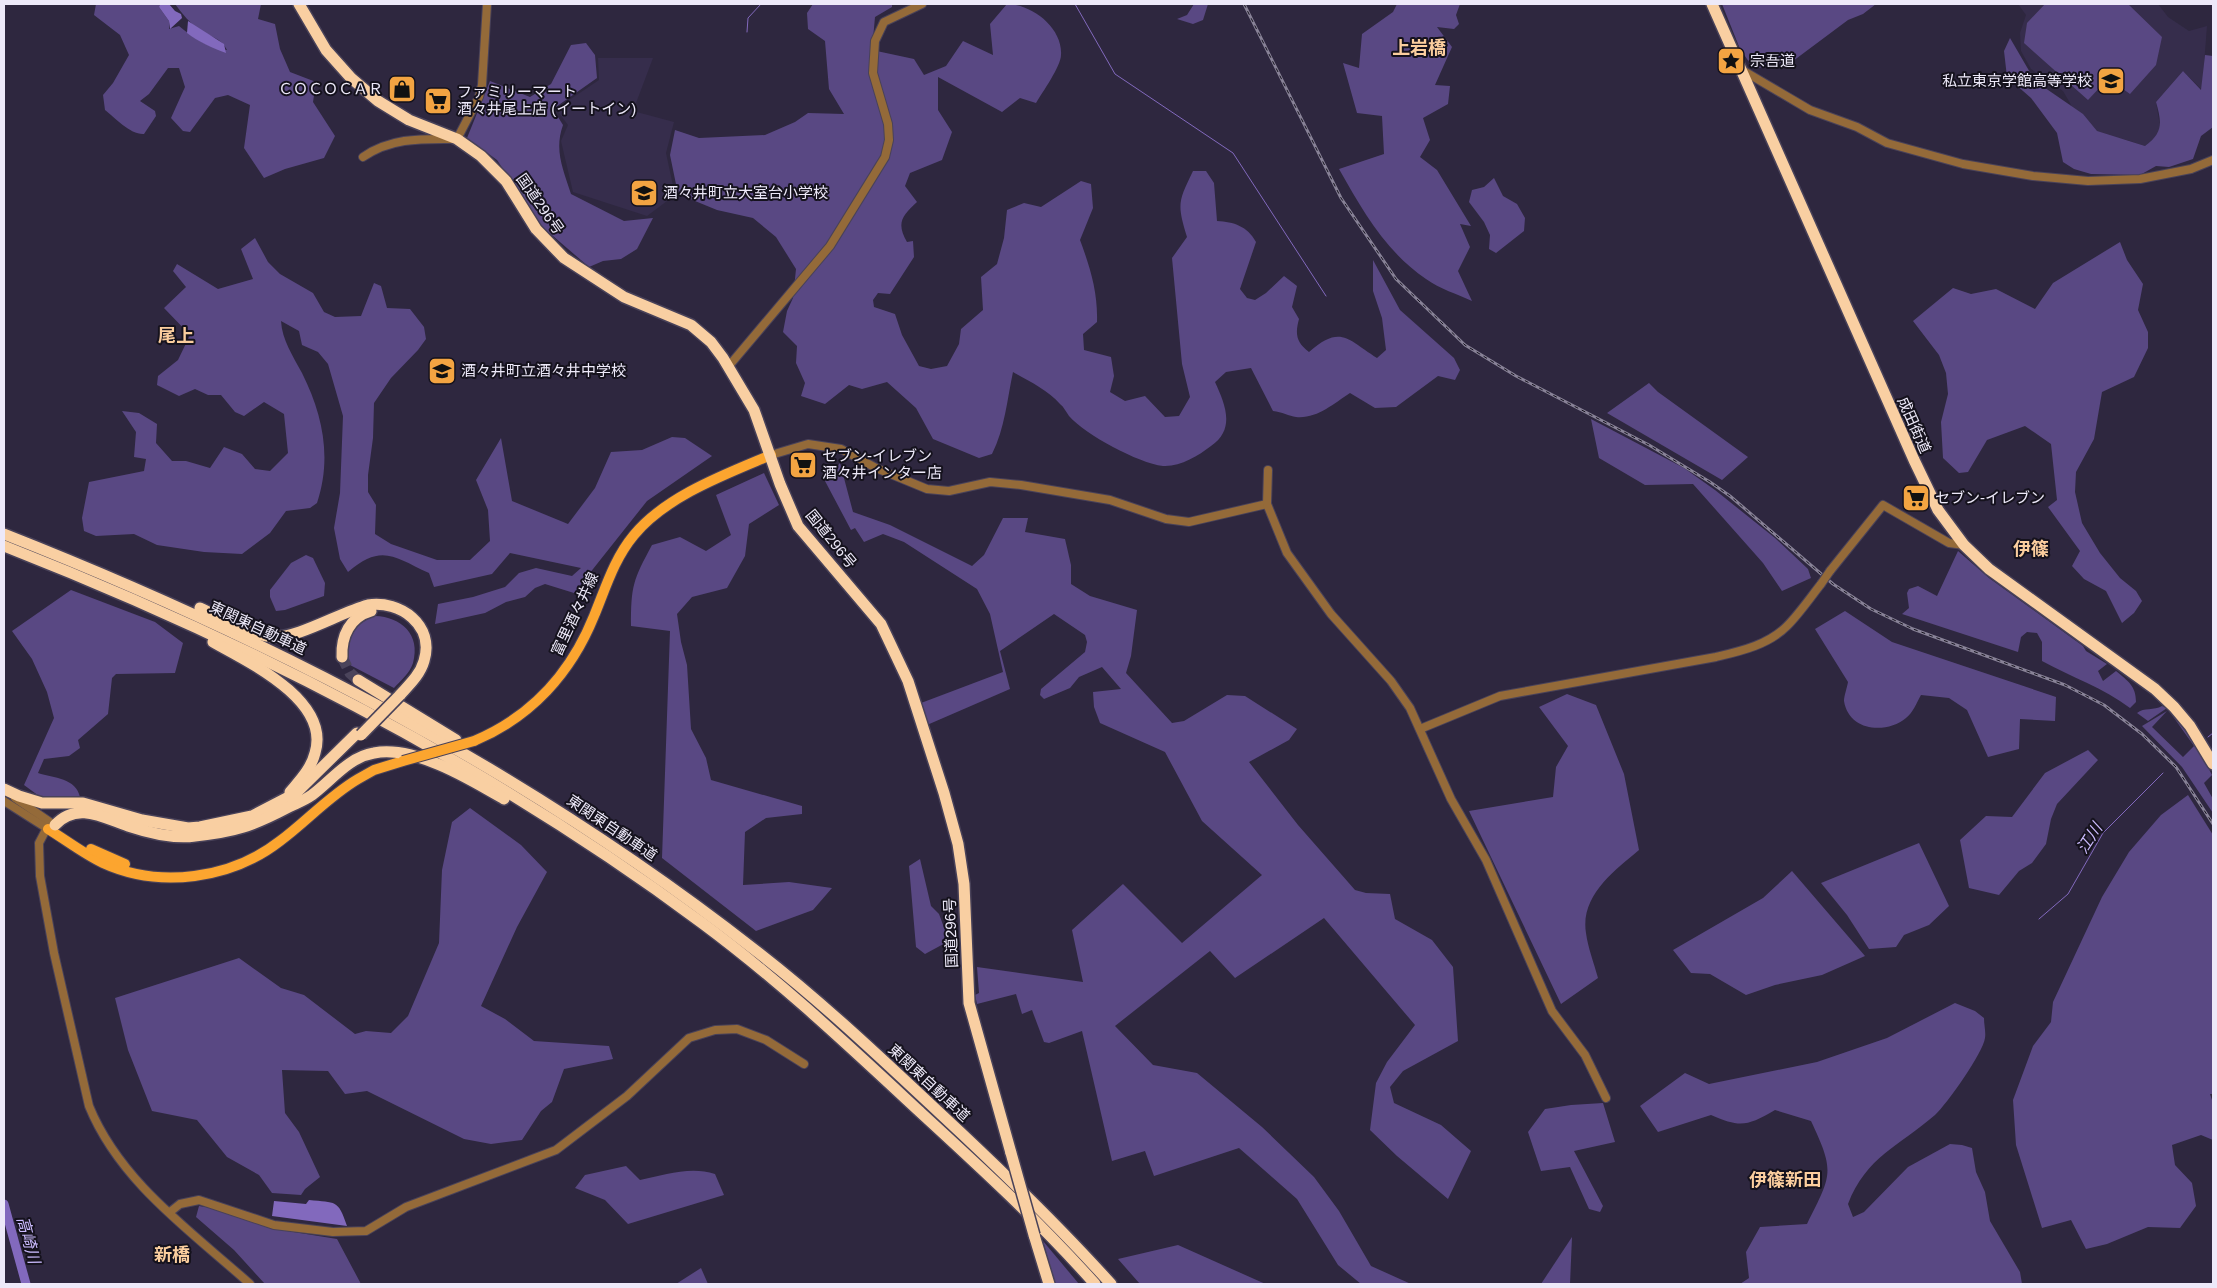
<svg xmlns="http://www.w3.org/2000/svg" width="2217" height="1288" viewBox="0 0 2217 1288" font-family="Arial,'Noto Sans JP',sans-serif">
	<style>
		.built { fill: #362d4c }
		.green { fill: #594883 }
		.water { fill: #8269bd }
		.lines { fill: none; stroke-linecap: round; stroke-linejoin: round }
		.stream { stroke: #8269bd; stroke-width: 1 }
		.river { stroke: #8269bd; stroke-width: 9 }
		.highway-tunnel { stroke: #4b445b; stroke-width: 11; stroke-dasharray: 11 5.5; stroke-linecap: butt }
		.minor-casing { stroke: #494259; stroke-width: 10 }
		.major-casing { stroke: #494259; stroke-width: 12 }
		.highway-casing { stroke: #494259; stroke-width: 14 }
		.minor { stroke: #946a39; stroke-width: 8 }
		.major { stroke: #fca52f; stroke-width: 10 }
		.highway { stroke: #f9cfa2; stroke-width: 11 }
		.rail-casing { stroke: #888297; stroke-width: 3 }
		.rail { stroke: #15121d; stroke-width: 1; stroke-dasharray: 4; stroke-linecap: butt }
		.minor-bridge-casing { stroke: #494259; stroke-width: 10; stroke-linecap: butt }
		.major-bridge-casing { stroke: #494259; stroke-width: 12; stroke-linecap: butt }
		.highway-bridge-casing { stroke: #494259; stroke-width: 14; stroke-linecap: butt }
		.minor-bridge { stroke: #946a39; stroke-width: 8 }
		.major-bridge { stroke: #fca52f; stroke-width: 10 }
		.highway-bridge { stroke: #f9cfa2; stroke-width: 11 }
		.labels { text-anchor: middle; stroke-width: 4; stroke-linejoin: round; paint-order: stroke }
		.poi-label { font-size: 15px; fill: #ede9f9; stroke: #15121d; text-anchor: start }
		.street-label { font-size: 15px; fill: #ede9f9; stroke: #15121d }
		.water-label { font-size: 16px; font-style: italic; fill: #cbbbfe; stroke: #15121d }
		.quarter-label { font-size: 18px; font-weight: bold; fill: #fbce9e; stroke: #15121d }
	</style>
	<rect width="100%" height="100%" fill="#2e273f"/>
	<g class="built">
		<path d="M2018 4H2158L2168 17 2189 31 2207 26 2202 90 2183 71 2156 102 2160 126 2157 137 2145 146 2123 139 2082 134 2070 103 2063 91 2031 69 2021 51 2020 33 2026 15Z"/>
		<path d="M598 58H653L633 111 674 122 666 153 675 195 647 216 573 192 561 141 568 125 556 109 599 80Z"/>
	</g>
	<g class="green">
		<path d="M96 4H160L159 7 169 21V29L179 26C194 38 208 48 227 50 221 38 211 37 201 31 192 26 181 12 175 4H261L258 19 275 24 280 49 290 72 316 82 313 102 335 136 324 158 285 169 264 178 244 148 250 105 228 95 215 98 190 132 183 131 171 118 185 87 179 68H168L149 94 140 101 155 111 156 116 144 134C131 135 115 118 105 110L103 95 113 83 129 55 120 35 94 15Z"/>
		<path d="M813 4H892V7L875 17 872 50 914 59 924 75 946 66 963 41 993 55 990 24 1007 4C1032 4 1063 28 1061 55 1061 66 1042 93 1036 103L1020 98 1002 112 938 77V110L952 132 942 160 910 173 905 186 917 202C902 216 896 223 907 242L913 241 914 257 890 294 878 293 873 300 874 307 895 314 902 335 919 366 931 369 947 366 959 344 961 329 983 310 981 277 997 264 1004 238 1007 210 1024 203 1041 207 1081 181 1091 184 1093 208 1080 240C1090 267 1098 292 1097 322L1083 334 1084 350 1111 357 1114 376 1110 392 1125 401 1145 396 1165 417 1179 416 1190 397 1182 364 1172 258 1187 237C1177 204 1178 202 1193 171H1206L1214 183 1217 221C1234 222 1247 226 1256 242L1240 289 1247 298 1255 300 1266 293 1284 276 1297 286 1292 307 1299 319C1295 334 1296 342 1309 352 1341 324 1348 340 1377 358L1386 350 1382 318 1373 291V260L1400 310 1454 358 1460 370 1455 380 1438 376 1396 407 1375 408 1350 393C1333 404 1317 419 1296 417 1289 416 1282 412 1273 411L1251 368 1226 372 1215 382C1225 404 1236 429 1211 446 1198 456 1180 467 1163 466 1138 463 1086 435 1069 416 1066 412 1064 407 1060 404 1048 390 1029 381 1013 372 1007 400 1005 428 992 454L979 458 933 439 916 408 887 382 862 389 849 385 825 404 801 396 805 383 796 363 797 346 783 332 787 311 793 298 796 269 776 237 753 218 717 210 678 194 670 155 675 130 699 138 765 135 795 122 808 113 844 114 829 89 825 41 808 29 807 13Z"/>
		<path d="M1194 4H1208L1203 20 1193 24 1177 19 1187 15Z"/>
		<path d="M1397 4H1460L1456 15 1459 24 1454 29 1437 27 1452 47 1435 85 1450 86 1448 104 1423 118 1430 140 1420 157 1437 170 1471 226 1460 224 1470 247 1458 271 1472 301C1457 294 1440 289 1426 279 1385 251 1363 211 1339 169L1384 154 1382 116 1357 113 1343 63 1359 68 1362 34 1393 12Z"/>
		<path d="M1722 4H1876L1863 14 1848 20 1789 64 1781 63 1754 69 1740 49Z"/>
		<path d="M2045 4H2128L2162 37 2156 65 2130 94 2116 84H2103L2088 100 2024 43 2027 23Z"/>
		<path d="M2010 38 2035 81 2083 114 2097 131 2145 146C2163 133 2162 123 2156 102L2183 71 2201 90 2205 55 2213 56V127L2201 136 2193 159 2169 167 2156 166 2140 175 2091 174 2074 169 2063 162 2057 133 2031 98 2007 77 2004 51Z"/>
		<path d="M586 43 595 55 597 78 553 109 563 125C554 150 563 169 571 194L624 221 653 218 637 249 621 259 603 261 589 267 539 224 497 160 467 138 490 81 530 97 551 84 571 45Z"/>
		<path d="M1494 178 1503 196 1517 204 1525 218 1524 231 1496 253 1489 249 1490 235 1484 222 1469 202 1472 190 1484 187Z"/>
		<path d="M255 238 268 262 280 274 313 293 324 312 335 317 361 316 374 283 381 286 387 308 410 309 424 327 426 339 418 350 391 378 374 403 373 438 368 475V492L376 505 375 534 391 544 437 560H470L490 541 488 510 476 480 501 438 512 501 568 524 595 488 611 452 642 450 672 437 685 438 712 456 647 501 574 593 545 584 535 588 525 597 506 602 485 613 435 624 438 604 473 597 505 587 519 573 536 568 572 576 581 568 510 553 492 574 434 587 429 573C394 557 382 543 348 572L340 559 334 528 340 493 343 416 328 364 318 352 302 345 299 331 281 321C282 340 293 356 302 373 323 415 332 458 317 503L310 508 286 511 270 533 242 554 204 552 157 545 134 534 96 536 84 531 82 518 89 482 144 471 146 459 134 457 136 432 122 411 139 413 157 424 156 443 172 461H186L210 468 224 447 242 454 255 469 270 471 288 453 284 414 264 402 244 416 235 412 221 395H208L195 389 179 396 157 385 158 376 178 360 190 335 164 308 186 287 173 271 177 264 218 289 253 279 241 249Z"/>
		<path d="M2120 242 2127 260 2143 284 2138 310 2148 332V348L2134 377 2102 392 2094 439 2076 472 2075 492 2082 523 2100 553 2120 578 2136 591 2142 601 2134 613 2122 623 2106 591 2084 579 2072 566 2080 551 2048 507 2057 500 2051 444 2025 426 1987 440 1968 472 1959 473 1943 458 1941 422 1948 394 1946 373 1939 355 1913 321 1953 288 1971 294 1996 289 2035 309 2053 283Z"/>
		<path d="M1649 383 1658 392 1748 457 1722 480 1607 413Z"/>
		<path d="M1591 419 1684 468 1715 490 1775 538 1808 569 1811 578 1782 591 1763 563 1693 484 1645 485 1599 458Z"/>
		<path d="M840 463 853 512 890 525 972 566 984 555 1003 518H1028L1025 532 1065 539 1071 565V584L1090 596 1137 610 1131 656 1126 673 1172 723 1184 721 1227 695 1245 696 1297 729 1289 740 1249 762 1298 825 1355 890 1366 893 1390 894 1395 919 1432 940 1453 967 1458 1041 1403 1071 1390 1087 1394 1103 1441 1125 1471 1151 1448 1199 1397 1156 1370 1130 1376 1083 1387 1062 1415 1025 1324 918 1235 978 1210 951 1115 1026 1153 1065 1197 1073 1262 1127 1314 1177 1339 1211 1371 1266 1411 1284H1361L1338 1265 1297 1199 1239 1148 1154 1176 1145 1151 1112 1161 1082 1031 1049 1043 1044 1042 1032 1010 1022 1014 1016 994 977 1004 975 995 979 993 977 967 1083 982 1072 930 1123 884 1182 943 1262 875 1202 821 1165 752 1100 723 1094 707 1093 692 1121 689 1102 667 1079 677 1070 688 1044 699 1040 695 1041 689 1085 652 1087 642 1085 635 1054 614 1000 651 1010 689 927 725 921 703 1003 672 990 614 977 589 904 542 883 534 864 542 855 528 851 530 825 481Z"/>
		<path d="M764 473 779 505 749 524 745 556 727 588 692 597 677 614 681 642 687 665 691 729 706 758 711 780 802 806V814L766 818 745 832 743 885 789 882 832 888 813 910 756 931 662 858 670 631 631 626C631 586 633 580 652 545L680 537 706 551 731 535 716 495Z"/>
		<path d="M1958 551 1989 578 2083 646 2086 651 2107 664 2098 671 2103 681 2116 671C2128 681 2136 686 2136 702L2130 708C2104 688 2071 677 2042 661V642L2037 633 2027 632 2021 637 2018 652 1902 614 1909 608 1907 593 1909 589 1918 586 1937 596Z"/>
		<path d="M306 555 313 558 325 583 324 596 285 610 276 611 270 597V590L291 563Z"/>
		<path d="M71 590 155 622 183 643 175 673 116 674 112 678 108 714 78 740 80 748 69 756 44 759 38 773C54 778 76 778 80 797L39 796 24 785 54 718 47 692 32 659 12 631Z"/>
		<path d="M1845 611 1892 642 2056 697 2055 721 2020 719 2019 749 1988 757 1967 710 1949 698 1921 695C1917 702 1913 713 1906 718 1887 734 1849 732 1844 701 1844 696 1847 688 1848 682L1815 629Z"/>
		<path d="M375 616C401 617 421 634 413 663 410 673 401 680 394 688L350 665C340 642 353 624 375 616Z"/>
		<path d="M1567 694 1596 705 1624 774 1639 850C1614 871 1580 896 1586 933 1588 948 1594 963 1598 978L1561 1004 1469 811 1553 797 1556 767 1568 746 1539 707Z"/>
		<path d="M2162 706 2167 708 2148 721 2137 713C2144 707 2154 711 2162 706Z"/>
		<path d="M2167 711 2152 727 2183 757 2194 746 2172 715 2196 744 2212 775 2204 783 2213 799V813L2182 767 2142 726Z"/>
		<path d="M2088 750 2098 760 2057 804 2051 819 2046 844 2032 863 2019 871 1999 895 1969 888 1960 840 1986 816 2012 817 2045 773Z"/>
		<path d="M2188 795 2213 835V1094H2210L2213 1103V1140L2201 1135 2172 1145 2175 1165 2192 1183 2196 1206 2180 1228 2148 1227 2107 1244 2086 1249 2071 1220 2042 1228 2016 1145 2013 1100 2033 1046 2051 1022 2053 1002 2102 897 2129 852 2161 815Z"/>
		<path d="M470 808 521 845 547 872 517 927 481 1006 505 1019 534 1041 609 1046 613 1059 564 1069 552 1102 541 1111 522 1140 491 1144 464 1139 367 1091 345 1094 328 1071 282 1070 285 1113 299 1132 320 1177 305 1189 301 1195 272 1193 259 1175 227 1157 197 1120 152 1111 128 1050 115 998 239 958 281 988 304 995 355 1034 366 1031 391 1033 408 1016 439 943 442 870 452 822Z"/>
		<path d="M1919 843 1949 906 1929 925 1904 935 1896 947 1869 949 1847 915 1821 883Z"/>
		<path d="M920 859 931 906 939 914 949 941 925 954 916 947 909 866Z"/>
		<path d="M1792 871 1865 956 1822 975 1775 985 1746 995 1710 974 1691 973 1673 950 1763 898Z"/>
		<path d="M1955 1003 1975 1011 1984 1018C1984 1025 1986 1032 1985 1038 1983 1053 1947 1104 1935 1115 1899 1146 1866 1157 1848 1204L1853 1217 1864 1212 1908 1167 1950 1144 1962 1145 1972 1148 1976 1172 1985 1192 1990 1221 2020 1272 2022 1284H1740L1749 1278 1746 1252 1760 1227 1807 1224C1832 1174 1835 1172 1811 1121L1775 1110C1747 1126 1741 1128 1711 1115L1658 1132 1640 1106 1685 1073 1709 1084 1817 1062 1887 1038Z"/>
		<path d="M1603 1103 1615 1142 1574 1151 1603 1206 1600 1212 1589 1209 1570 1167 1541 1171 1528 1132 1545 1109 1571 1105Z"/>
		<path d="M626 1166 640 1180C665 1175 690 1166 715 1174L724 1195 628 1224 605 1200 575 1188 585 1175Z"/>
		<path d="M199 1206 218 1209 269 1228 337 1239 361 1284H265L234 1250 196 1217Z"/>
		<path d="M1572 1237 1570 1284H1541Z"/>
		<path d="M1043 1241 1079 1284H1055Z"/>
		<path d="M1178 1245 1261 1282 1266 1284H1140L1118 1259Z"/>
		<path d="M701 1268 708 1284H676Z"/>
	</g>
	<g class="water">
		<path d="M160 4H169L175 11 181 14 182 18 170 29 169 21 159 7Z"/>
		<path d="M188 21 224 44 226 53C214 49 197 41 187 33Z"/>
		<path d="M309 1200C336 1203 338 1199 347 1226L272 1216 274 1201 306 1204Z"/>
	</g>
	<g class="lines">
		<g class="stream">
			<path d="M1075 4 1115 74 1233 153 1326 296"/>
			<path d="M747 32 748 18 761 4"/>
			<path d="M2208 737 2213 733"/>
			<path d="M2039 919 2068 894 2103 833 2163 773"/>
		</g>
		<path class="river" d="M4 1204 26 1284"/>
		<path class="highway-tunnel" d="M342 657 350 673 358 680"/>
		<g class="minor-casing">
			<g id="minor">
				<path d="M1742 70 1810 110 1857 127 1887 143 1963 164 2033 176 2088 181 2140 179 2191 169 2213 160"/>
				<path d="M363 157C392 137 423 139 457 139L479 97 482 85 487 4"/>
				<path d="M728 367 830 246 885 157 889 140 888 124 873 73 875 41 884 22 922 4"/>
				<path d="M771 455 808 444 841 449 876 468 927 489 949 491 990 482 1021 485 1110 500 1166 519 1189 522 1267 504"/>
				<path d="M1268 470 1267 504 1287 553 1331 614 1391 681 1410 708 1451 799 1486 860 1552 1011 1585 1055 1606 1098"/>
				<path d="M1830 571 1883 505 1949 543 1964 545"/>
				<path d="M1420 729 1500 696 1716 657C1741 651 1768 645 1787 626 1799 614 1810 598 1821 584"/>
				<path d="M15 798 50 822 39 843 40 876 54 953 89 1106C120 1182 191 1231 250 1284"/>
				<path d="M4 801 48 829"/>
				<path d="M170 1212 180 1204 199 1200 274 1225 333 1232 366 1231 406 1207 556 1150 627 1096 689 1038 715 1030 737 1029 766 1040 804 1064"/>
			</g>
		</g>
		<g class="major-casing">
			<g id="major">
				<path d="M474 741C531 717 571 673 594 616 606 587 614 559 634 535 666 496 726 474 771 455"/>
				<path d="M48 829C66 840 84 854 103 863 160 889 231 879 280 841 307 821 329 796 358 779L374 770 403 761"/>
				<path d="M91 849 125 864"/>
			</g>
		</g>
		<g class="highway-casing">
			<g id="highway">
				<path d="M299 4 326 50 351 78 378 101 409 120 457 139 481 156 506 181 536 229 564 258 624 297 691 325 711 342 723 358 754 410 780 484 798 526 881 624 908 681 944 793 958 844 964 884 969 1003 1011 1153"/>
				<path d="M1712 4 1914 460 1938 510 1964 545 1989 569 2155 689 2174 707 2190 726 2213 764"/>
				<path d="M4 534C273 640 526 771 755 950 821 1001 882 1059 943 1116 1001 1170 1058 1225 1111 1284"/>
				<path d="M4 546C251 643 488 764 702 923 779 980 849 1046 919 1111 980 1167 1040 1222 1095 1284"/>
				<path d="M200 608C222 618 247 634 272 637 297 639 341 612 368 605 400 600 435 625 424 661 420 675 409 685 400 695"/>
				<path d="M213 642C249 662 331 701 315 753 311 769 300 780 290 792"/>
				<path d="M342 657C341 636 350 617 371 611"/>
				<path d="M358 680 456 740"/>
				<path d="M4 789 19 796 42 803H83L142 820 188 828 200 827 252 816 296 793 357 733"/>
				<path d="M55 825C77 801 104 818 128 826 149 833 174 839 195 836 235 832 253 826 289 807 297 803 305 800 312 795 332 780 349 757 374 753 414 745 470 779 504 799"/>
				<path d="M1034 1235 1049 1284"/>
			</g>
		</g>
		<use href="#minor" class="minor"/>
		<use href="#major" class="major"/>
		<use href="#highway" class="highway"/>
		<g class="rail-casing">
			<path id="rail" d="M1244 4 1341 198 1396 279 1465 345 1516 376 1649 445 1710 482 1730 496 1833 584 1871 609 1913 629 2065 685 2104 705 2142 734 2176 767 2213 824"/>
		</g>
		<use href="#rail" class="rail"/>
		<g class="minor-bridge-casing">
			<path id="minor-bridge" d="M1821 584 1830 571"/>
		</g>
		<g class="major-bridge-casing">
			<path id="major-bridge" d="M403 761 474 741"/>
		</g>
		<g class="highway-bridge-casing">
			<g id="highway-bridge">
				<path d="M361 735 400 695"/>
				<path d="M1011 1153 1034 1235"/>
			</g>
		</g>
		<use href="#minor-bridge" class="minor-bridge"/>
		<use href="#major-bridge" class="major-bridge"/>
		<use href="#highway-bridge" class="highway-bridge"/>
	</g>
	<defs>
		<g id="sight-square" transform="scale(1.4375)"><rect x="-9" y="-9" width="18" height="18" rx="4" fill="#f3a442" stroke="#15121d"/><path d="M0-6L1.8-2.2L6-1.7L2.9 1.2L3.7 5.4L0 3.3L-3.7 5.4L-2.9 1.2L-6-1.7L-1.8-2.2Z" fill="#111"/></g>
		<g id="school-square" transform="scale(1.4375)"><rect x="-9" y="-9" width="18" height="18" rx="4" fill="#f3a442" stroke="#15121d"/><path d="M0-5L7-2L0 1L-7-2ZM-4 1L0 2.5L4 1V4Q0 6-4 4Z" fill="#111"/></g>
		<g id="shop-square" transform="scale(1.4375)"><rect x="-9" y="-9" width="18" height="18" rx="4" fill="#f3a442" stroke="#15121d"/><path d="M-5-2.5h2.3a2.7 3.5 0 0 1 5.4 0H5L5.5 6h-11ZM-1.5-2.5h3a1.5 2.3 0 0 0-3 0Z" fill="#111"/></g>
		<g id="supermarket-square" transform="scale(1.4375)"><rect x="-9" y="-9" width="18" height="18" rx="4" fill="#f3a442" stroke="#15121d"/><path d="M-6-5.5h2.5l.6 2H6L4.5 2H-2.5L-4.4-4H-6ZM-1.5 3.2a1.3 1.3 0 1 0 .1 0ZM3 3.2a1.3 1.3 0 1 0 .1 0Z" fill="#111"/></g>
	</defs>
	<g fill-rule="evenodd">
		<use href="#sight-square" x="1731" y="61"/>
		<use href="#school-square" x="2111" y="81"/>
		<use href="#shop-square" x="402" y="89"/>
		<use href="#supermarket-square" x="438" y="101"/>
		<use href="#school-square" x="644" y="193"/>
		<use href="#school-square" x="442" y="371"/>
		<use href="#supermarket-square" x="803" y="465"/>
		<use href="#supermarket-square" x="1916" y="498"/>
	</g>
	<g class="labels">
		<g class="poi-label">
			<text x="1750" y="66">宗吾道</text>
			<text x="2092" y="86" text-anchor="end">私立東京学館高等学校</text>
			<text x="383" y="94" text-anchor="end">ＣＯＣＯＣＡＲ</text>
			<text x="457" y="97">ファミリーマート<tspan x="457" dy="17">酒々井尾上店 (イートイン)</tspan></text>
			<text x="663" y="198">酒々井町立大室台小学校</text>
			<text x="461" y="376">酒々井町立酒々井中学校</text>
			<text x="822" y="461">セブン-イレブン<tspan x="822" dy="17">酒々井インター店</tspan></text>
			<text x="1935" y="503">セブン-イレブン</text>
		</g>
		<g class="street-label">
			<text transform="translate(540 204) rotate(55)" y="5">国道296号</text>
			<text transform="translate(1914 425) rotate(66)" y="5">成田街道</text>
			<text transform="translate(831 539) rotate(51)" y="5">国道296号</text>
			<text transform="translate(575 614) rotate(-65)" y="5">富里酒々井線</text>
			<text transform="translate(258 628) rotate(25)" y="5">東関東自動車道</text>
			<text transform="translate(612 828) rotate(34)" y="5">東関東自動車道</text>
			<text transform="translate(951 933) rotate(-92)" y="5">国道296号</text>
			<text transform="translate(929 1083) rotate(43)" y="5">東関東自動車道</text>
		</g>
		<g class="water-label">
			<text transform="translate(2089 838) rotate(-57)" y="6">江川</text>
			<text transform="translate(29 1240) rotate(75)" y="6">高崎川</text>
		</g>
		<g class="quarter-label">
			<text x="1419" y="54">上岩橋</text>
			<text x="176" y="342">尾上</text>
			<text x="2031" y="555">伊篠</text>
			<text x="1785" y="1186">伊篠新田</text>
			<text x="172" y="1261">新橋</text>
		</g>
	</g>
	<rect width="2217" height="1288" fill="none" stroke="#ede9f9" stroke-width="10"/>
</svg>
